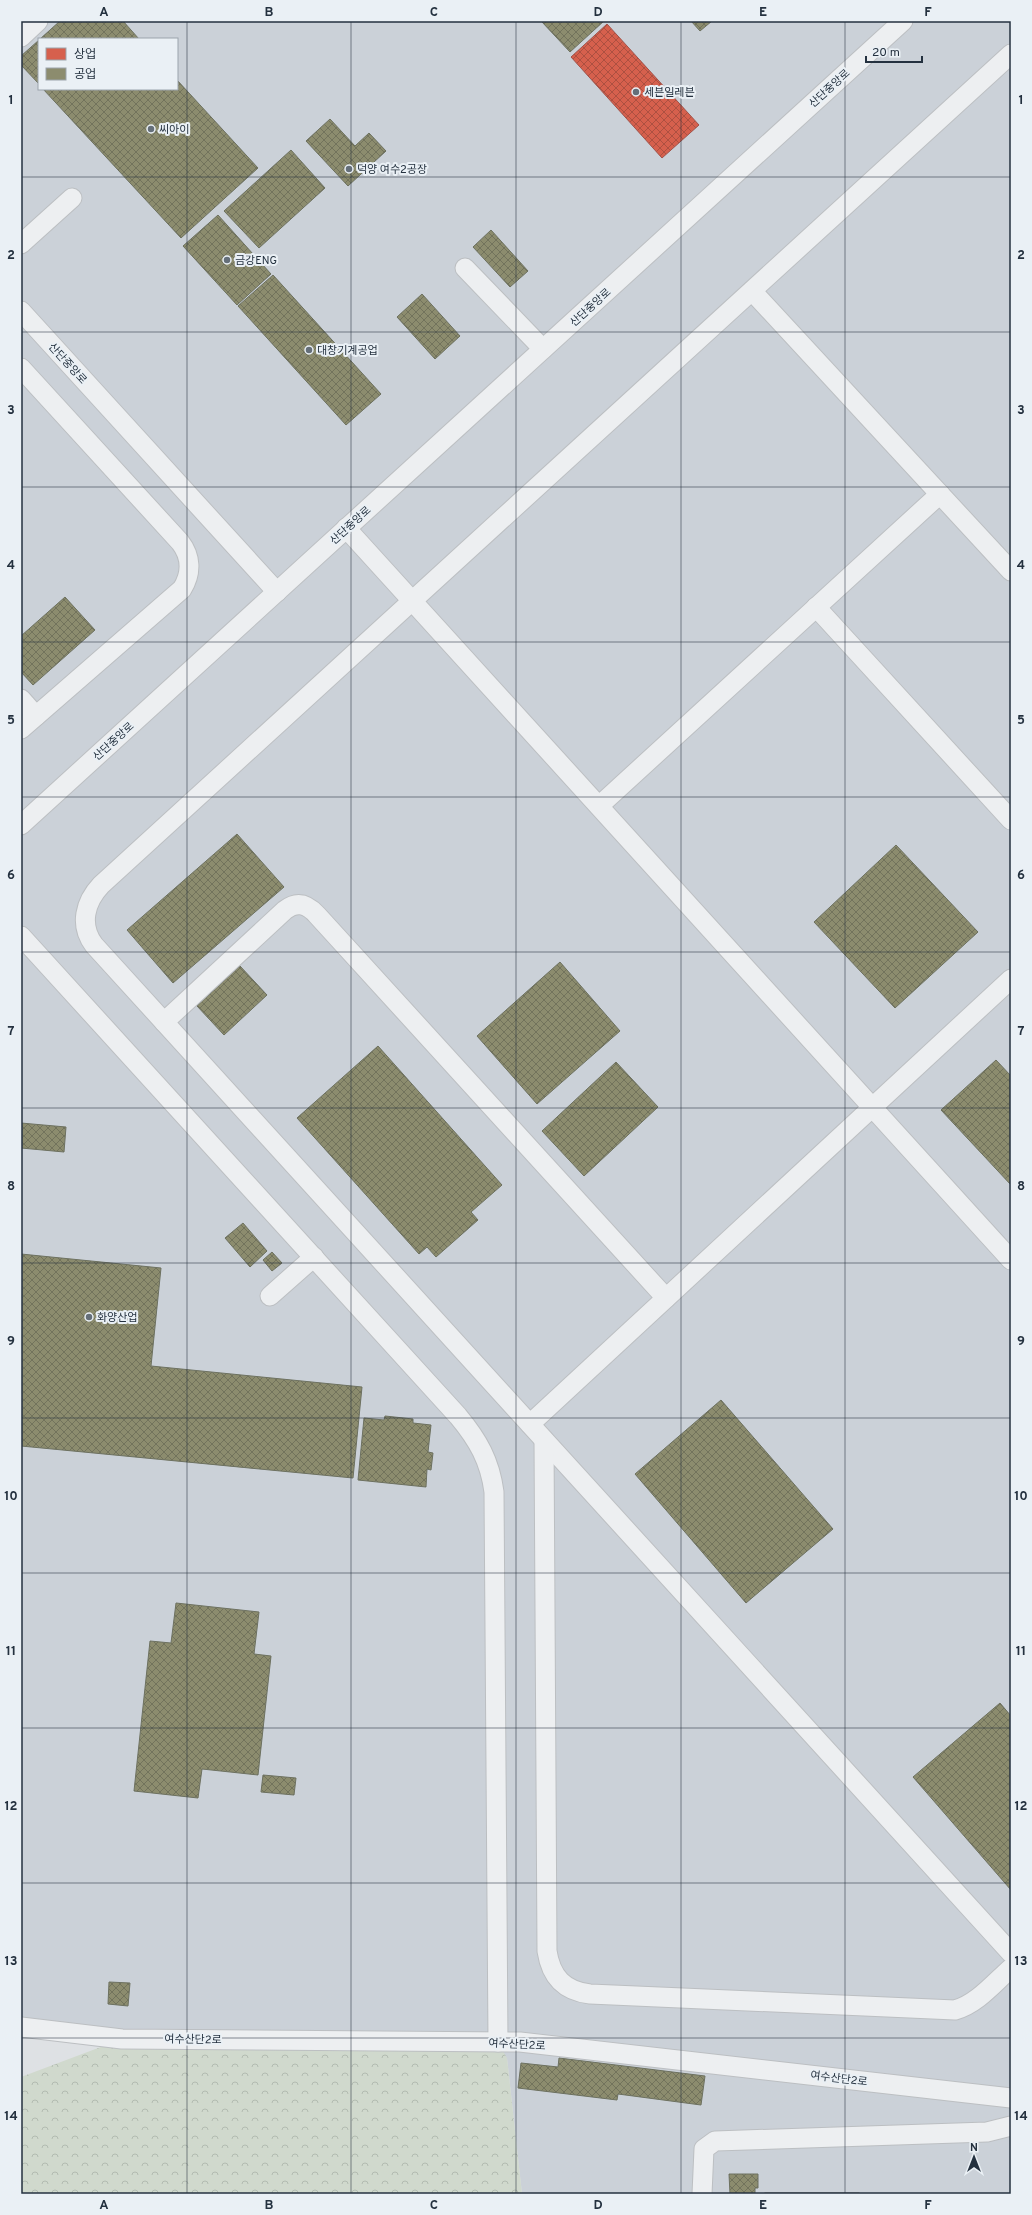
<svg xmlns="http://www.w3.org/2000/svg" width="1032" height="2215" viewBox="0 0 1032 2215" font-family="Overpass,'Noto Sans KR',sans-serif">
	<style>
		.built { fill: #cbd1d8; fill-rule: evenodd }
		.forest { fill: url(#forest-crowns) }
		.shops { fill: url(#shops-cross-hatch); stroke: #a15249 }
		.industry { fill: url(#industry-cross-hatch); stroke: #6d7160 }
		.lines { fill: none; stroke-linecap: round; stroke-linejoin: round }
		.minor-casing { stroke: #bcbfc2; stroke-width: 21 }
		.minor { stroke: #edeff1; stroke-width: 19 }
		.grid { fill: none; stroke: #24313f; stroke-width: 1; stroke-opacity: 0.55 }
		.poi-dot { fill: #656f79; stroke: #eaf0f5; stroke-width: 1.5 }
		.labels { text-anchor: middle; stroke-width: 4; stroke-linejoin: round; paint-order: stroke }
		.street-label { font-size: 11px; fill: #24313f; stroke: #eaf0f5 }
		.poi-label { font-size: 11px; fill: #24313f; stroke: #eaf0f5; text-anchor: start }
		.neatline { fill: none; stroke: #24313f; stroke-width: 1.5 }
		.grid-label { font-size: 13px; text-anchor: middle; font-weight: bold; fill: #24313f }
	</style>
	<defs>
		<pattern id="forest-crowns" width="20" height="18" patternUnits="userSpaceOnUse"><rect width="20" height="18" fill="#d0d9cd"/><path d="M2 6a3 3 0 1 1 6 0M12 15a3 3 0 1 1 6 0" fill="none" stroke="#b2bbb1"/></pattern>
		<pattern id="shops-cross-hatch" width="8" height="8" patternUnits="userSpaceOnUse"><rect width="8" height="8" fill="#d6604d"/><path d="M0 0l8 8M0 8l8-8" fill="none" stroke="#ad5041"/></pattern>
		<pattern id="industry-cross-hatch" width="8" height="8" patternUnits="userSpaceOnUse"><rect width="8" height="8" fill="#8c8c6e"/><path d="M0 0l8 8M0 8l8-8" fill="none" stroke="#72735c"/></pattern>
	</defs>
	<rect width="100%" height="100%" fill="#dee1e4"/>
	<path class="built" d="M21 21H1011V2194H522L507 2058 21 2027ZM39 39H177V89H39Z"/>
	<path class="forest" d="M122 2039 498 2042 507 2058 522 2194H21V2077Z"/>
	<path class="shops" d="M607 24 699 125 662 158 571 57Z"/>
	<g class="industry">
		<path d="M60 21H123L139 39H40Z"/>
		<path d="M544 21H604L570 52 542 22Z"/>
		<path d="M691 21H712L700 31Z"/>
		<path d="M39 40V84L21 65V56Z"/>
		<path d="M177 80 258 168 181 238 43 89H177Z"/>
		<path d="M330 119 355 146 369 133 386 151 348 186 306 141Z"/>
		<path d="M291 150 325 188 259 248 224 211Z"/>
		<path d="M218 215 271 274 237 305 183 246Z"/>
		<path d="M491 230 528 271 510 287 473 247Z"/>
		<path d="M273 275 381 394 346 425 238 306Z"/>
		<path d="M422 294 460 336 435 359 397 317Z"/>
		<path d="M65 597 95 630 33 685 21 672V636Z"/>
		<path d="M237 834 284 887 173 983 127 930Z"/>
		<path d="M896 845 978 932 895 1008 814 922Z"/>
		<path d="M560 962 620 1031 537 1104 477 1036Z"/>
		<path d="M240 966 267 995 224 1035 197 1006Z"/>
		<path d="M378 1046 502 1185 471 1212 478 1220 436 1257 427 1247 419 1254 297 1118Z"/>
		<path d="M996 1060 1011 1076V1185L941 1110Z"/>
		<path d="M616 1062 658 1107 584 1176 542 1131Z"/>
		<path d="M21 1123 66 1127 64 1152 21 1148Z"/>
		<path d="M243 1223 267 1251 250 1267 225 1238Z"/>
		<path d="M272 1252 282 1263 272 1271 263 1260Z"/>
		<path d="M21 1254 161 1268 151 1366 362 1387 353 1478 21 1446Z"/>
		<path d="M721 1400 833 1529 746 1603 635 1474Z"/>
		<path d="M385 1416 413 1419V1423L431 1425 428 1452 433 1453 431 1470 427 1469 426 1487 358 1480 364 1418 384 1420Z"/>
		<path d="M176 1603 259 1612 254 1654 271 1656 258 1775 202 1769 198 1798 134 1791 150 1641 171 1643Z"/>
		<path d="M1000 1703 1011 1716V1890L913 1777Z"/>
		<path d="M263 1775 296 1778 294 1795 261 1792Z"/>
		<path d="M109 1982 130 1983 128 2006 108 2004Z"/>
		<path d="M559 2058 705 2076 701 2105 618 2094 617 2100 518 2088 521 2063 558 2067Z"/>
		<path d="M729 2174H758V2188H755V2194H730Z"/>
		<rect x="765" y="2193" width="94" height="1"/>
	</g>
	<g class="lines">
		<g class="minor-casing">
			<g id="minor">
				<path d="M21 37 38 21"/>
				<path d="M1011 54 101 885C85 902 79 925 94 945L1011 1953"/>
				<path d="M21 244 72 198"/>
				<path d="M465 268 543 349"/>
				<path d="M752 291 1011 571"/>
				<path d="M21 311 277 592"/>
				<path d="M21 368 180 542C191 556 192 573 182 589L21 729"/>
				<path d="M346 528 1011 1260"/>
				<path d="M816 607 1011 820"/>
				<path d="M21 699 36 716"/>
				<path d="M599 806 940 494"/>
				<path d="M21 825 903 21"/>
				<path d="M21 936 458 1416C478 1440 490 1461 494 1492L498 2042"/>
				<path d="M164 1022 285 910C297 901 307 904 317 915L666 1298"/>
				<path d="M270 1296 314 1257"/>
				<path d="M530 1424 1011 979"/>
				<path d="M544 1440 547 1951C551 1977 564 1991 590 1994L955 2010C977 2004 994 1983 1011 1968"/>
				<path d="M21 2027 122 2039 520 2042 1011 2098"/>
				<path d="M702 2194 704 2149 715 2141 987 2132 1011 2126"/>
			</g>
		</g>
		<use href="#minor" class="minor"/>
	</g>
	<path class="grid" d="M187 21V2194M351 21V2194M516 21V2194M681 21V2194M845 21V2194M21 177H1011M21 332H1011M21 487H1011M21 642H1011M21 797H1011M21 952H1011M21 1108H1011M21 1263H1011M21 1418H1011M21 1573H1011M21 1728H1011M21 1883H1011M21 2038H1011"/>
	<g class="poi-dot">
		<circle cx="636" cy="92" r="4"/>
		<circle cx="151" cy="129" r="4"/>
		<circle cx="349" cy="169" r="4"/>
		<circle cx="227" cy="260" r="4"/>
		<circle cx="309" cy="350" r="4"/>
		<circle cx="89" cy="1317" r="4"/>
	</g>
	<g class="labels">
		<g class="street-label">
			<text transform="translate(829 88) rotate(-42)" y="4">산단중앙로</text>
			<text transform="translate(590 307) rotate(-42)" y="4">산단중앙로</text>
			<text transform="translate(68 363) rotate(48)" y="4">산단중앙로</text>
			<text transform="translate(350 525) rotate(-42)" y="4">산단중앙로</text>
			<text transform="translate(113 741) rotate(-42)" y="4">산단중앙로</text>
			<text transform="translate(193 2039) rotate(1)" y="4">여수산단2로</text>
			<text transform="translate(517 2044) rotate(3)" y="4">여수산단2로</text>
			<text transform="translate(839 2078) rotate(7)" y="4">여수산단2로</text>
		</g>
		<g class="poi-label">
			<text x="644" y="96">세븐일레븐</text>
			<text x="159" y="133">씨아이</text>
			<text x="357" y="173">덕양 여수2공장</text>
			<text x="235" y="264">금강ENG</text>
			<text x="317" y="354">대창기계공업</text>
			<text x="97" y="1321">화양산업</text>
		</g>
	</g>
	<rect width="1032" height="2215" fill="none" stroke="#eaf0f5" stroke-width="44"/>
	<rect x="38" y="38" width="140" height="52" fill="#eaf0f5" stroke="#9ba4ac"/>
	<rect x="46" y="48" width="20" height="12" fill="#d6604d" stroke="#9ba4ac"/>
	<text x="74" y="58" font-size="12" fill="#24313f">상업</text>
	<rect x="46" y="68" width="20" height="12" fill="#8c8c6e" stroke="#9ba4ac"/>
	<text x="74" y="78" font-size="12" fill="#24313f">공업</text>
	<g transform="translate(974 2157)" stroke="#eaf0f5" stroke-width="3" paint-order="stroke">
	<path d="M0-3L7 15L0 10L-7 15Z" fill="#24313f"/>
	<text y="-6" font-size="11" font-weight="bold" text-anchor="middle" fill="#24313f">N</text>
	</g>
	<path d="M866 56v6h56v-6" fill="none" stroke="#24313f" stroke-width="2"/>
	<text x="872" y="56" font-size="12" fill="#24313f" stroke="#eaf0f5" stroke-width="3" paint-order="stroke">20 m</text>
	<rect x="22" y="22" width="988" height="2171" class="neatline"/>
	<g class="grid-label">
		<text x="104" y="16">A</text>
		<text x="269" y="16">B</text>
		<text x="434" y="16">C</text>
		<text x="598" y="16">D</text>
		<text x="763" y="16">E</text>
		<text x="928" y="16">F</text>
		<text x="11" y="104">1</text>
		<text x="1021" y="104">1</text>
		<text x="11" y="259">2</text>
		<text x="1021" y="259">2</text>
		<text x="11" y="414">3</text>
		<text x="1021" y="414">3</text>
		<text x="11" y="569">4</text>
		<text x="1021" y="569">4</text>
		<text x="11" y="724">5</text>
		<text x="1021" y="724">5</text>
		<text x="11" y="879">6</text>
		<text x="1021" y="879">6</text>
		<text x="11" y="1035">7</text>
		<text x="1021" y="1035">7</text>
		<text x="11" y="1190">8</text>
		<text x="1021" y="1190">8</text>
		<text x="11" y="1345">9</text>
		<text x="1021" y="1345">9</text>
		<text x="11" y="1500">10</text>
		<text x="1021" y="1500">10</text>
		<text x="11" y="1655">11</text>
		<text x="1021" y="1655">11</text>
		<text x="11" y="1810">12</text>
		<text x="1021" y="1810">12</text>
		<text x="11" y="1965">13</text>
		<text x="1021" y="1965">13</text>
		<text x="11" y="2120">14</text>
		<text x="1021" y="2120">14</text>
		<text x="104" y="2209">A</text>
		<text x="269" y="2209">B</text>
		<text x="434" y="2209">C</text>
		<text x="598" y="2209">D</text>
		<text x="763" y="2209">E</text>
		<text x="928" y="2209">F</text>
	</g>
</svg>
